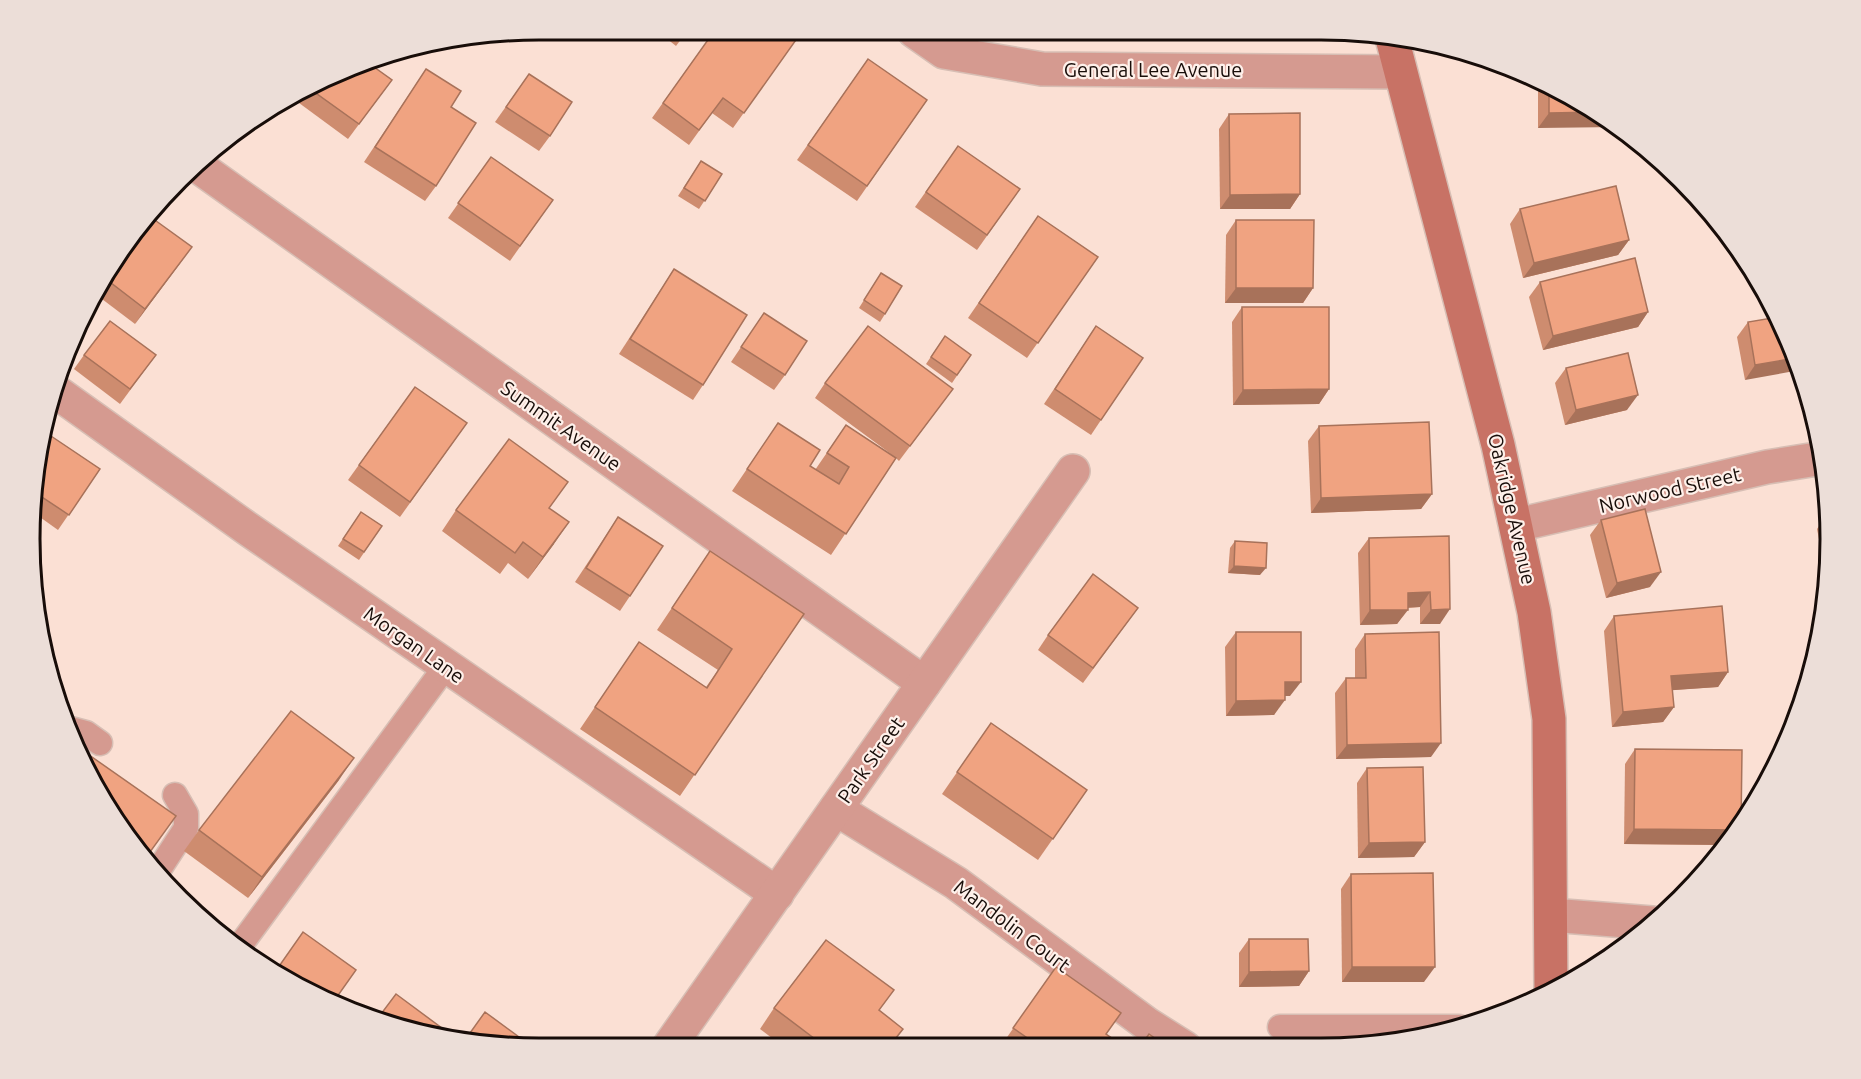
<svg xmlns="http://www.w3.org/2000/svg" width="1861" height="1079" viewBox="0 0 1861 1079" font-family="Ubuntu,sans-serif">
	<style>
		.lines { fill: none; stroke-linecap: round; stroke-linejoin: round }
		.lane-casing { stroke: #d7beb4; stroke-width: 27 }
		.street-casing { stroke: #d7beb4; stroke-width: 36 }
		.secondary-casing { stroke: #d7beb4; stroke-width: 36 }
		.lane { stroke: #d59a90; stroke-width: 24 }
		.street { stroke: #d59a90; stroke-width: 33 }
		.secondary { stroke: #c87265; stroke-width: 33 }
		.wall { fill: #ce8c6f }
		.shaded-wall { fill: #a8725a }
		.building { fill: #f0a381; stroke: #a8725a; stroke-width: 1.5 }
		.labels { text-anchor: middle; stroke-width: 4.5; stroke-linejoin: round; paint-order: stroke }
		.street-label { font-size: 20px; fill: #180d09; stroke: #fef0ea }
		.rim { fill: none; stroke: #180d09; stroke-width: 3 }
	</style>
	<rect width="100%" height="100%" fill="#fbe0d4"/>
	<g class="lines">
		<g class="lane-casing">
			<g id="lane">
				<path d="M71 729 86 733 100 743"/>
				<path d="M158 871 186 828V814L175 795"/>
				<path d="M239 947 446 666"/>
				<path d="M1280 1027H1459"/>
			</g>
		</g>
		<g class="street-casing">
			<g id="street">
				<path d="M914 31 944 52 1042 69 1400 72"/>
				<path d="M199 167 924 683"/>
				<path d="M55 391 248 529 777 894"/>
				<path d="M1517 525 1767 467 1823 458"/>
				<path d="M836 809 956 883 1147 1024 1185 1048"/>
				<path d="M1551 915 1652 923"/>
				<path d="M668 1048 1073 471"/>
			</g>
		</g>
		<g class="secondary-casing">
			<path id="secondary" d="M1392 38 1498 445 1534 612 1549 719 1551 992"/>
		</g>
		<use href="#lane" class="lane"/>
		<use href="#street" class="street"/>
		<use href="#secondary" class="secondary"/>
	</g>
	<g class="wall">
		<path d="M656 30H688L676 46Z"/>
		<path d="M715 30H803L733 128 712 113 689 145 652 118Z"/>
		<path d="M868 59 927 100 857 201 797 160Z"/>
		<path d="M367 62 392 80 348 139 295 100Z"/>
		<path d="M426 69 451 107 436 186 425 201 364 162Z"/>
		<path d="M529 74 550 136 539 151 495 122Z"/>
		<path d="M1538 83 1604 116 1538 128Z"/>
		<path d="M1229 114 1300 194 1290 209H1220L1219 129Z"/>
		<path d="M958 146 1020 189 977 250 915 207Z"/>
		<path d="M491 157 553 200 510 261 448 218Z"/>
		<path d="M701 161 722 174 699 209 678 196Z"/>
		<path d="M1520 209 1629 240 1618 255 1523 278 1510 224Z"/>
		<path d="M1038 216 1098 257 1027 358 968 318Z"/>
		<path d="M1236 220 1313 288 1303 303H1225L1226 235Z"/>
		<path d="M116 256 181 262 135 324 98 296Z"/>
		<path d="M674 269 703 385 693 400 619 354Z"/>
		<path d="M881 273 885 314 880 322 859 308Z"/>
		<path d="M1540 282 1648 312 1638 327 1543 350 1529 297Z"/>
		<path d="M1242 307 1329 389 1319 404 1233 405 1232 322Z"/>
		<path d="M764 313 785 375 774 390 731 362Z"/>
		<path d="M1748 322 1792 344 1745 380 1737 337Z"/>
		<path d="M1096 326 1101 420 1091 435 1044 404Z"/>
		<path d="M945 336 971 355 952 383 926 364Z"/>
		<path d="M84 355H156L120 404 74 369Z"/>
		<path d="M1566 368 1627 410 1565 425 1555 383Z"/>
		<path d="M825 383 953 389 899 461 896 458 831 555 732 491 778 423 810 466 815 470 846 425 891 454 815 398Z"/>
		<path d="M415 387 467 423 400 517 348 480Z"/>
		<path d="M1319 426 1432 494 1421 509 1311 513 1308 441Z"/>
		<path d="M45 432 100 469 58 530 37 515Z"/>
		<path d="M549 508 554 544 528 579 508 563 500 574 442 531 456 510Z"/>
		<path d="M361 512 382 526 359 560 338 546Z"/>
		<path d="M1827 514H1829L1831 539 1827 580 1817 529Z"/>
		<path d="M618 517 630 596 620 611 575 582Z"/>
		<path d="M1601 520 1650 587 1606 598 1590 535Z"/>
		<path d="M1449 536 1440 624H1420V607L1408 608 1397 624 1360 625 1358 553 1369 538Z"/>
		<path d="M1235 541 1260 575 1228 573 1230 548Z"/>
		<path d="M710 551 804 614 680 796 580 729 639 642 706 687 718 670 657 630Z"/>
		<path d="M1138 608 1083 683 1038 650 1048 635Z"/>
		<path d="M1614 616 1728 672 1718 687 1672 690 1674 707 1663 722 1612 727 1604 631Z"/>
		<path d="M1236 632 1290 696H1285L1274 715 1226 716 1225 647Z"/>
		<path d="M1365 634 1431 757 1336 759 1335 693 1346 678H1355V649Z"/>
		<path d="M991 723 1087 790 1038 860 942 794Z"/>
		<path d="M1635 749 1741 828 1727 845 1624 844 1625 764Z"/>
		<path d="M1367 768 1425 842 1414 857 1358 858 1357 783Z"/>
		<path d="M339 780 248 898 184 851 199 830Z"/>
		<path d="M1351 874 1424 982H1342L1341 889Z"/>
		<path d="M1249 939 1309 971 1299 986 1239 987V953Z"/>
		<path d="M1056 967 1106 1034 1116 1048H1010L1003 1043Z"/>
		<path d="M774 1008 880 1011 903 1029 889 1048H785L760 1029Z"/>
	</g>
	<g class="shaded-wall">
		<path d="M1598 112 1604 116 1618 127 1538 128 1549 113Z"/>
		<path d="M1300 194 1290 209H1220L1230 195Z"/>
		<path d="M1629 240 1618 255 1523 278 1534 263Z"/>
		<path d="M192 247 181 262 135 324 145 309Z"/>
		<path d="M1236 288H1313L1303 303H1225Z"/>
		<path d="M1648 312 1638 327 1543 350 1553 336Z"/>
		<path d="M1796 358 1800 370 1745 380 1755 365Z"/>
		<path d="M1329 389 1319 404 1233 405 1243 390Z"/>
		<path d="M1638 395 1627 410 1565 425 1576 410Z"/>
		<path d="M1432 494 1421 509 1311 513 1321 498Z"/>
		<path d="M569 522 554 544 528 579 543 557Z"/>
		<path d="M1234 566 1266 568 1260 575 1228 573Z"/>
		<path d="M1661 572 1650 587 1606 598 1617 583Z"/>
		<path d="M1430 592 1420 607 1397 608 1408 593Z"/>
		<path d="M1450 609 1440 624H1420L1431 610Z"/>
		<path d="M1370 610H1408L1397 624 1360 625Z"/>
		<path d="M1728 672 1718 687 1661 691 1671 676Z"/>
		<path d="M1285 682H1301L1290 696H1274Z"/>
		<path d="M1285 700 1274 715 1226 716 1236 701Z"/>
		<path d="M1674 707 1663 722 1612 727 1623 712Z"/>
		<path d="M1441 743 1431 757 1336 759 1347 745Z"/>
		<path d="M354 758 339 780 248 898 262 877Z"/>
		<path d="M1634 829 1739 830 1727 845 1624 844Z"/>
		<path d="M1425 842 1414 857 1358 858 1369 843Z"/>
		<path d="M1352 967H1435L1424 982H1342Z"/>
		<path d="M1309 971 1299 986 1239 987 1249 972Z"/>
	</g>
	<g class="building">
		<path d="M715 30H803L744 113 723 98 699 130 663 103Z"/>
		<path d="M868 59 927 100 867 186 808 145Z"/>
		<path d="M367 62 392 80 359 124 313 91Z"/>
		<path d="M426 69 461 91 451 107 476 123 436 186 375 147Z"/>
		<path d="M529 74 572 102 550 136 506 107Z"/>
		<path d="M1549 88 1598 112 1549 113Z"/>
		<path d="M1300 113V194L1230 195 1229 114Z"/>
		<path d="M958 146 1020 189 987 235 926 192Z"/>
		<path d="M491 157 553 200 520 246 458 203Z"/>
		<path d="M701 161 722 174 705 201 684 188Z"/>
		<path d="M1616 186 1629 240 1534 263 1520 209Z"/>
		<path d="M1038 216 1098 257 1038 343 979 303Z"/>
		<path d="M152 218 192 247 145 309 106 279 116 256Z"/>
		<path d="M1236 220H1314L1313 288H1236Z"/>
		<path d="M1635 258 1648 312 1553 336 1540 282Z"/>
		<path d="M674 269 747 315 703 385 630 339Z"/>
		<path d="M881 273 902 286 885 314 864 300Z"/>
		<path d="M1242 307H1329V389L1243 390Z"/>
		<path d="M764 313 807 341 785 375 741 347Z"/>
		<path d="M1778 317 1792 344 1796 358 1755 365 1748 322Z"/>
		<path d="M110 321 156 355 130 389 84 355Z"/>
		<path d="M868 326 953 389 910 446 825 383Z"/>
		<path d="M1096 326 1143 358 1101 420 1055 389Z"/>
		<path d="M945 336 971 355 957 375 931 357Z"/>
		<path d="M1628 353 1638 395 1576 410 1566 368Z"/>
		<path d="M415 387 467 423 410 502 359 465Z"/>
		<path d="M1429 422 1432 494 1321 498 1319 426Z"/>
		<path d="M778 423 820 450 810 466 839 484 849 467 827 453 846 425 896 458 846 534 747 469Z"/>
		<path d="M45 432 100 469 69 515 39 495Z"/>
		<path d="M509 439 568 482 549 508 569 522 543 557 523 542 515 553 456 510Z"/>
		<path d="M1645 509 1661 572 1617 583 1601 520Z"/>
		<path d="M361 512 382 526 364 552 343 539Z"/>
		<path d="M1827 514H1829L1830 530Z"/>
		<path d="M618 517 663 546 630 596 586 568Z"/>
		<path d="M1449 536 1450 609 1431 610 1430 592 1408 593V610H1370L1369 538Z"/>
		<path d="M1235 541 1267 543 1266 568 1234 566Z"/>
		<path d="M710 551 804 614 695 775 595 707 639 642 707 688 732 649 672 608Z"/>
		<path d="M1093 574 1138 608 1093 668 1048 635Z"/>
		<path d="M1722 606 1728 672 1671 676 1674 707 1623 712 1614 616Z"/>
		<path d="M1236 632H1301V682H1285V700L1236 701Z"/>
		<path d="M1439 632 1441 743 1347 745 1346 678H1366L1365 634Z"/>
		<path d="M291 711 354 758 262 877 199 830Z"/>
		<path d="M991 723 1087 790 1053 839 957 772Z"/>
		<path d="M1635 749 1742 750 1741 828 1739 830 1634 829Z"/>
		<path d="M82 750 176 816 145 859 135 850Z"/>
		<path d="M1423 767 1425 842 1369 843 1367 768Z"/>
		<path d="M1433 873 1435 967H1352L1351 874Z"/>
		<path d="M303 932 356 970 334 1001 275 972Z"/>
		<path d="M1249 939H1308L1309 971 1249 972Z"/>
		<path d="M826 940 894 990 879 1010 903 1029 888 1048H827L774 1008Z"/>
		<path d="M1056 967 1121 1013 1106 1034 1119 1043 1116 1048H1042L1013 1028Z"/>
		<path d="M396 994 454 1037 375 1022Z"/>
		<path d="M485 1012 534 1048H506L465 1040Z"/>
		<path d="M1149 1034 1169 1048H1139Z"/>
		<path d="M769 1043 776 1048H766Z"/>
	</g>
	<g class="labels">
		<g class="street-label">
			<text x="1153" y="77">General Lee Avenue</text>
			<text transform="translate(561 426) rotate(35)" y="7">Summit Avenue</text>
			<text transform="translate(1670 490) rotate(-13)" y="7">Norwood Street</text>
			<text transform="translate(1512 509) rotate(77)" y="7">Oakridge Avenue</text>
			<text transform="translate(414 645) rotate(35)" y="7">Morgan Lane</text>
			<text transform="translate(871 760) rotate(-55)" y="7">Park Street</text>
			<text transform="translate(1012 926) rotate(37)" y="7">Mandolin Court</text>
		</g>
	</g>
	<path d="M0 0H1861V1079H0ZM539 40H1321A499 499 0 0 1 1820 539V539A499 499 0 0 1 1321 1038H539A499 499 0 0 1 40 539V539A499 499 0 0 1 539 40Z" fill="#ecded8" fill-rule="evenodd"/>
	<path class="rim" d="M539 40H1321A499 499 0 0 1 1820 539V539A499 499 0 0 1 1321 1038H539A499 499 0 0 1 40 539V539A499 499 0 0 1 539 40Z"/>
</svg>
